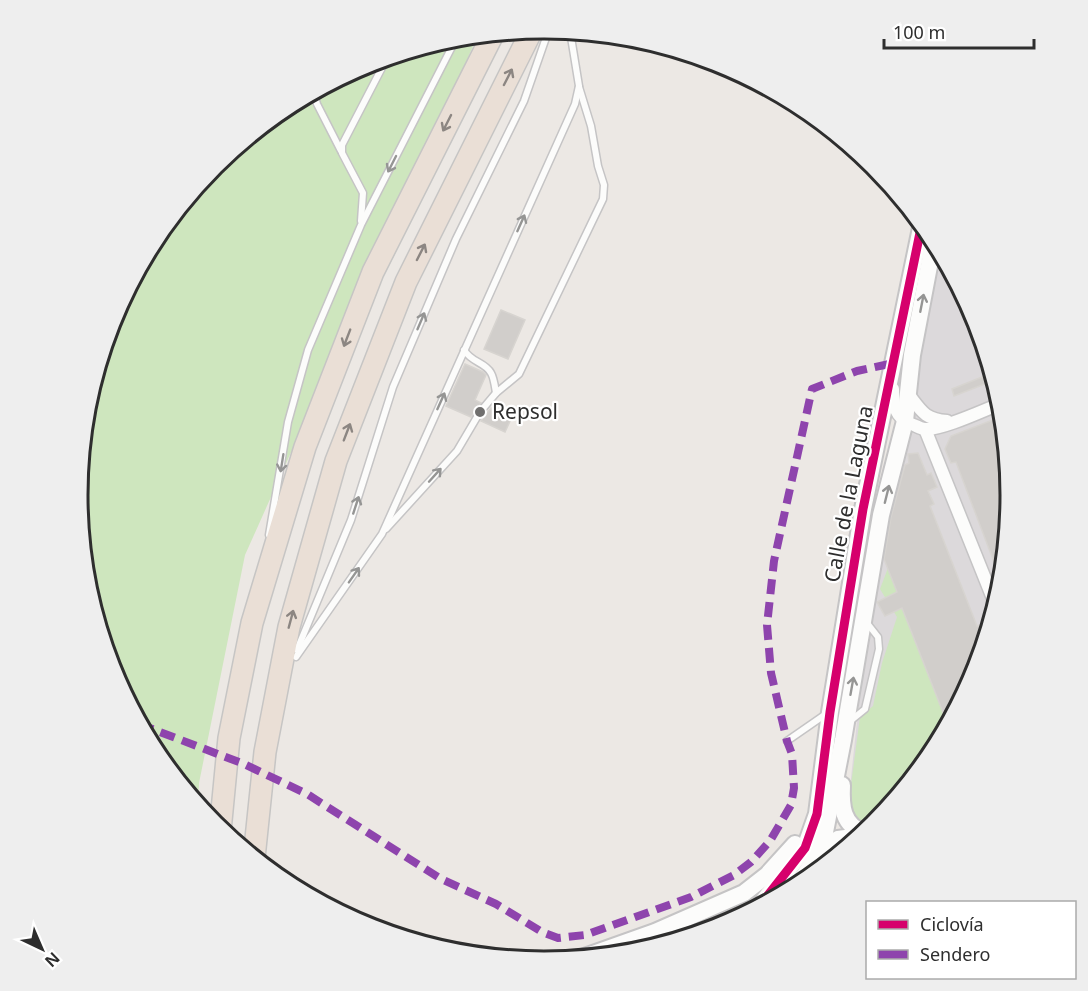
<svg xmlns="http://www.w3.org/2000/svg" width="1088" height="991" viewBox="0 0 1088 991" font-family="'Noto Sans',sans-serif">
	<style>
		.industrial { fill: #dcd9db }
		.green { fill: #cee6be }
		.building { fill: #d1cecb; stroke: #d7d4d0; stroke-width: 1.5 }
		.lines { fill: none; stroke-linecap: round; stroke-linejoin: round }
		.lane-casing { stroke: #c5c4c5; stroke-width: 9 }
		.street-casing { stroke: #c5c4c5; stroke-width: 15 }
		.secondary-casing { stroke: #c5c4c5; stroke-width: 20 }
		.highway-casing { stroke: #c6c5c4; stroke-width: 24 }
		.lane { stroke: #fcfcfb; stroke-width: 6 }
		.street { stroke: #fcfcfb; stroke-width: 12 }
		.secondary { stroke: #fcfcfb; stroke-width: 16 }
		.highway { stroke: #eadfd6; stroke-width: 21 }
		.quiet { stroke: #8e44ad; stroke-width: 8; stroke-dasharray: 15 8; stroke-linecap: butt }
		.cycleway-casing { stroke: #fff; stroke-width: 13 }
		.cycleway { stroke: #d6006c; stroke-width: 9 }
		.oneway { stroke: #8c8682 }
		.oneway2 { stroke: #959594 }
		.poi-dot { fill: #706f6e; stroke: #fff; stroke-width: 2 }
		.labels { text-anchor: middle; stroke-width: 4.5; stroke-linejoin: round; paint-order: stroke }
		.poi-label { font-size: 21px; fill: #2e2e2e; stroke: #fff; text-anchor: start }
		.street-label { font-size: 21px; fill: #2e2e2e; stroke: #fff }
		.rim { fill: none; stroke: #2e2e2e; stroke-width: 3 }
	</style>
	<rect width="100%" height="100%" fill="#ece8e4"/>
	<path class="industrial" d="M940 251 976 317 1002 405 1011 496 1002 587 975 675 932 755 847 816 874 559Z"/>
	<g class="green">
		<path d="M478 35 245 555 199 783 198 806 156 755 112 674 86 586 77 495 86 404 113 316 156 236 214 165 285 107 366 64 453 37Z"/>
		<path d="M888 568 948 725 932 755 872 827 859 824 848 807 860 717 873 706 882 663 897 617 880 589Z"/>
	</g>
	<g class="building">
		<path d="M501 310 525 320 508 359 484 349Z"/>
		<path d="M465 364 483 372 486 375 475 400 481 403 471 417 446 406Z"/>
		<path d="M992 373 995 380 954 396 952 389Z"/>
		<path d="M491 408 512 417 505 432 481 421Z"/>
		<path d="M1003 416 1011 496 1002 583 956 462 951 463 945 449 951 436Z"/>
		<path d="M918 453 927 475 931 473 937 487 928 491 934 504 930 506 966 598 977 626 986 623 988 631 980 634 984 645 975 675 948 725 902 608 885 616 877 602 897 592 884 559 891 517 905 465 909 463 908 454Z"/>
	</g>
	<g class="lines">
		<g class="lane-casing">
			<g id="lane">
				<path d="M313 92 317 104 341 151"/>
				<path d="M361 221 363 193 342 153V145L387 58"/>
				<path d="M464 350C472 363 485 362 491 373 494 378 495 387 496 393"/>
				<path d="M386 529 457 451 480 412 496 393 519 374 603 199 604 185 598 166 591 126 579 87"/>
				<path d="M269 535 288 422 308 350 361 225 457 37"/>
				<path d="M297 650 351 520 393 387 456 239 524 101 549 29"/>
				<path d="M296 657 382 534 575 104 579 86 570 31"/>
				<path d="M849 722 865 709 879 649 878 637 867 623"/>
				<path d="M787 741 826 714"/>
			</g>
		</g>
		<g class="street-casing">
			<g id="street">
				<path d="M893 389C893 405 895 417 911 424 915 425 921 429 925 429 942 430 984 410 1002 403"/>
				<path d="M909 395C922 412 925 419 947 421"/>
				<path d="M925 429 996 606"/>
			</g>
		</g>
		<g class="secondary-casing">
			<g id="secondary">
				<path d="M842 785C841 805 842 826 865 833"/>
				<path d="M817 850 838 839 861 836"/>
				<path d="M792 890C808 873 819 855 825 832L843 740 881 515 905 421 912 355 934 240"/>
				<path d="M758 908 805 848 817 814 830 712 863 509 922 223"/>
				<path d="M579 959 655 932 744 893 767 875 795 844"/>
			</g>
		</g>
		<g class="highway-casing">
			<g id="highway">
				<path d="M220 831 229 738 252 623 305 447 373 272 493 34"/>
				<path d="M254 858 265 752 289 627 336 461 406 282 532 30"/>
			</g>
		</g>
		<use href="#lane" class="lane"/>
		<use href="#street" class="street"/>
		<use href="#secondary" class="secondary"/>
		<use href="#highway" class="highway"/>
		<path class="quiet" d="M139 724 244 764 307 794 441 879 496 904 542 932 558 938 585 935 691 897 734 875 751 862 770 841 791 805 794 788 792 754 787 741 771 673 767 625 774 561 812 389 857 371 894 363"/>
		<g class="cycleway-casing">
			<path id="cycleway" d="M758 908 805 848 817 814 830 712 863 509 922 223"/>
		</g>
		<use href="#cycleway" class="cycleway"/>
	</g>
	<defs><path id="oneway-shaft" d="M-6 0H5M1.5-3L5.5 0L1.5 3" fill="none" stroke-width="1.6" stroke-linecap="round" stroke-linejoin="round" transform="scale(1.5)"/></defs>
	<g class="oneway">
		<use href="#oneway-shaft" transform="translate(508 77) rotate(-63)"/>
		<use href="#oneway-shaft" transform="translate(447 123) rotate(117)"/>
		<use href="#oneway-shaft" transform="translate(421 252) rotate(-63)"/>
		<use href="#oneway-shaft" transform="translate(347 338) rotate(111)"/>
		<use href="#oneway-shaft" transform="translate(347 432) rotate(-69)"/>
		<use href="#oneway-shaft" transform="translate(291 619) rotate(-75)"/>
	</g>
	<g class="oneway2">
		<use href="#oneway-shaft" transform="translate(392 164) rotate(117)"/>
		<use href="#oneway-shaft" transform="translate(521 223) rotate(-66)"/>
		<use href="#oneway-shaft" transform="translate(922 303) rotate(-79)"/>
		<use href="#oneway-shaft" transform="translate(421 321) rotate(-67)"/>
		<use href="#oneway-shaft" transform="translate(441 401) rotate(-66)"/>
		<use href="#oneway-shaft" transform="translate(282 463) rotate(99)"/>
		<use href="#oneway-shaft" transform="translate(435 475) rotate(-48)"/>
		<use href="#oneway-shaft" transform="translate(887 494) rotate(-76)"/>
		<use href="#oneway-shaft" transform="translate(356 505) rotate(-72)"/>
		<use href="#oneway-shaft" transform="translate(354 575) rotate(-55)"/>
		<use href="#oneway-shaft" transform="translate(852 686) rotate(-80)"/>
	</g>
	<circle class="poi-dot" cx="480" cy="412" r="6"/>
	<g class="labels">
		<g class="poi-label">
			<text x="492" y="419">Repsol</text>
		</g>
		<g class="street-label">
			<text transform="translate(849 494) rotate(-79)" y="7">Calle de la Laguna</text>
		</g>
	</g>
	<path d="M0 0H1088V991H0ZM88 495a456 456 0 1 1 912 0a456 456 0 1 1-912 0Z" fill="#eee" fill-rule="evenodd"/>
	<path class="rim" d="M88 495a456 456 0 1 1 912 0a456 456 0 1 1-912 0Z"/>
	<rect x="866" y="901" width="210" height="78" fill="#ffffff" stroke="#ababab" stroke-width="1.5"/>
	<rect x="878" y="920" width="30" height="9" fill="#d6006c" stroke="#ababab" stroke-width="1.5"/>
	<text x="920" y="931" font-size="18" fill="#2e2e2e">Ciclovía</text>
	<rect x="878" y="950" width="30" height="9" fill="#8e44ad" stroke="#ababab" stroke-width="1.5"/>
	<text x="920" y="961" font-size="18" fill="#2e2e2e">Sendero</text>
	<g transform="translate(42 949) rotate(136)" stroke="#ffffff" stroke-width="4.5" paint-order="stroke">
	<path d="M0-4.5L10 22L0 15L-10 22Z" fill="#2e2e2e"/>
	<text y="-9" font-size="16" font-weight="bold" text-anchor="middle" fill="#2e2e2e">N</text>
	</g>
	<path d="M884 39v9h150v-9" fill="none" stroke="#2e2e2e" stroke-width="3"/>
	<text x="893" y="39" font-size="18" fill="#2e2e2e" stroke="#ffffff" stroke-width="4.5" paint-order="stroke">100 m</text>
</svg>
